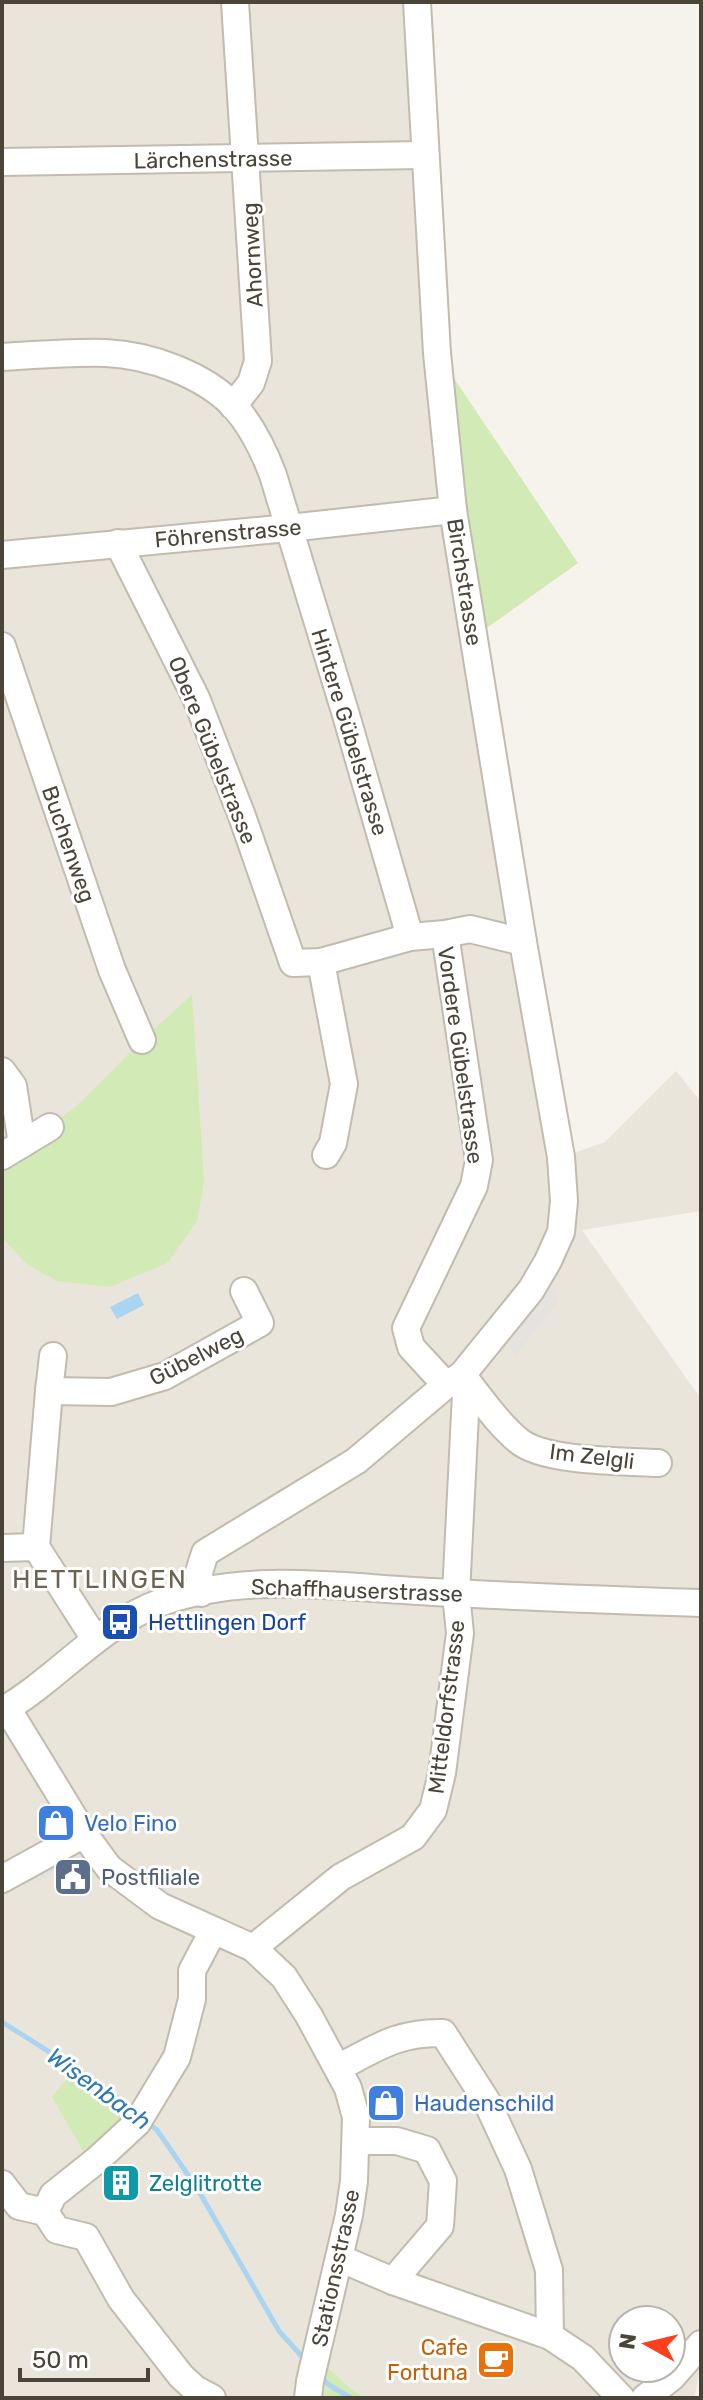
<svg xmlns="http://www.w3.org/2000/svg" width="703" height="2400" viewBox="0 0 703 2400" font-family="Rubik,sans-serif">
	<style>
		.residential { fill: #eae5da; fill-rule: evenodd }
		.green { fill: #d2eab5 }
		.parking { fill: #e5e3e0 }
		.water { fill: #a9d4f2 }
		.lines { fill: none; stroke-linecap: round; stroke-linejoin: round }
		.stream { stroke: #a9d4f2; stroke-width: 5 }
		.minor-casing { stroke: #c2bbae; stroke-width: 30 }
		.minor { stroke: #fff; stroke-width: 26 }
		.labels { text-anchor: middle; stroke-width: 6; stroke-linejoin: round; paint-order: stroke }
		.street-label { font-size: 22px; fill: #4b4439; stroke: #fff }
		.transit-label { font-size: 22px; fill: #164399; stroke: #fff; text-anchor: start }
		.shop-label { font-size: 22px; fill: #366cbe; stroke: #fff; text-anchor: start }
		.service-label { font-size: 22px; fill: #4e5e75; stroke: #fff; text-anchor: start }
		.culture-label { font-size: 22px; fill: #0d838f; stroke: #fff; text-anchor: start }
		.food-label { font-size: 22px; fill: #c56008; stroke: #fff; text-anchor: end }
		.water-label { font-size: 24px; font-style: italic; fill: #2e7ab2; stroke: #fff }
		.quarter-label { font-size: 26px; letter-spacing: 2px; fill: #6e6250; stroke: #fff }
	</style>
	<rect width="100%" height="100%" fill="#f6f3ec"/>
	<path class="residential" d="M2 2H417L437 353 562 1157 605 1142 676 1071 701 1102V1211L582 1230 701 1399V2368L694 2398H366L351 2389 329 2369 324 2398H2ZM623 2320H671V2368H623Z"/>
	<g class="green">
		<path d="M437 353 578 563 474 637Z"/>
		<path d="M192 995 204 1182 197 1221 167 1263 110 1287 57 1281 28 1265 2 1238V1156L50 1127 82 1101 142 1040Z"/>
		<path d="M72 2073 129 2113 88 2159 52 2097Z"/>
		<path d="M328 2368 351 2389 366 2398H324Z"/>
	</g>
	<g class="parking">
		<path d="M552 1287 559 1301 515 1356 507 1341Z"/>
		<path d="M79 1846 101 1870 89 1884 69 1863 36 1883 26 1874Z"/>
	</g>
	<path class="water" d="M138 1293 144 1305 117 1319 110 1307Z"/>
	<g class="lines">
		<g class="stream">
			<path d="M2 2022 100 2084 134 2111"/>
			<path d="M148 2123 157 2130 197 2188 279 2331 305 2360"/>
			<path d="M320 2376 329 2385 351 2398"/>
		</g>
		<g class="minor-casing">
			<g id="minor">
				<path d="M2 162 424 155"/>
				<path d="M2 357C36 355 72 352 106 353 149 355 203 374 234 406 251 425 264 451 273 475L346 715 410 937"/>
				<path d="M233 406 251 383 258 361 235 2"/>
				<path d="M118 543 196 698 242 816 293 963 321 962 410 937 445 934 470 929 523 942"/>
				<path d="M2 555 289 528 453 510"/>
				<path d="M2 646 112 970 142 1040"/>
				<path d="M445 934 479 1160 474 1186 406 1328 411 1347 446 1385"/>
				<path d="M321 962 344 1084 333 1143 326 1155"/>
				<path d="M2 1071 13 1086 22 1144"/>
				<path d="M2 1156 50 1127"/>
				<path d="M462 1375C479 1396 498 1424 519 1441 544 1462 624 1461 658 1463"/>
				<path d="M49 1391 111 1392 165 1376 260 1323 244 1291"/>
				<path d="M36 1547 49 1391 53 1356"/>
				<path d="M2 1548 36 1547 95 1639"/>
				<path d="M201 1593 199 1572 205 1553 356 1461 446 1385 462 1375 531 1290 548 1261 561 1232 564 1201 561 1157 523 942 453 510 437 353 417 2"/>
				<path d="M7 1708 84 1834 109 1868 160 1906 253 1948 284 1977 309 2016 348 2088 356 2117 354 2181 349 2215 310 2381 308 2398"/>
				<path d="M2 1711C59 1678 98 1625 162 1602 248 1571 345 1588 434 1592 523 1597 612 1600 701 1603"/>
				<path d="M2 1879 84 1834"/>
				<path d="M253 1948 341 1877 413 1837 433 1810 442 1773 460 1633 456 1594 466 1394 462 1375"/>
				<path d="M338 2068C376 2048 398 2032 443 2033L486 2100 518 2169 549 2270 550 2336"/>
				<path d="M357 2141H397L427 2150 443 2181 440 2226 393 2281"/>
				<path d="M2 2184 19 2206 45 2212 57 2230 86 2237 121 2299 181 2376 195 2389 212 2398"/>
				<path d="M45 2212 53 2195 97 2160 137 2123 177 2057 192 1999V1971L213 1931"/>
				<path d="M339 2258 393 2281 550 2336 583 2358 621 2398"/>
				<path d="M645 2398 672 2377 701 2344"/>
			</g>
		</g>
		<use href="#minor" class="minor"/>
	</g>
	<defs>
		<g id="bus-square" transform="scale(2)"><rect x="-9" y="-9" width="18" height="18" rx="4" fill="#1a4fb4" stroke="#fff"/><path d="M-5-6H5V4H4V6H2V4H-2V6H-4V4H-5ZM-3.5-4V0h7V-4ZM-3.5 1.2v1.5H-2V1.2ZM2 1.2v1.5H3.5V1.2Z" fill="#fff"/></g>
		<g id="shop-square" transform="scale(2)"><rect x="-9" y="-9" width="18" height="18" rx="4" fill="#3f7fe0" stroke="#fff"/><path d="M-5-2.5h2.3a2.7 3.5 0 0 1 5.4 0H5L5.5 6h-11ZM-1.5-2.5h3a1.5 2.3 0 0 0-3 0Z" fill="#fff"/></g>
		<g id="civic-square" transform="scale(2)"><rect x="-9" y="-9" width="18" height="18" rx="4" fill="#5c6f8a" stroke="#fff"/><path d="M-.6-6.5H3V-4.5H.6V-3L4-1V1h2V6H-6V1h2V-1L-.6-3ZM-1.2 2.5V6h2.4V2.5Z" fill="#fff"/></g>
		<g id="building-square" transform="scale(2)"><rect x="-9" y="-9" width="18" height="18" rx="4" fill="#0f9aa8" stroke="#fff"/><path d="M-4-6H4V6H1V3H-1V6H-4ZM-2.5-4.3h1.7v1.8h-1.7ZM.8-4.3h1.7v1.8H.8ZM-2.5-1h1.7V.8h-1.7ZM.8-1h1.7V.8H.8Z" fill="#fff"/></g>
		<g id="cafe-square" transform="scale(2)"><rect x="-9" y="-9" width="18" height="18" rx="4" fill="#e8710a" stroke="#fff"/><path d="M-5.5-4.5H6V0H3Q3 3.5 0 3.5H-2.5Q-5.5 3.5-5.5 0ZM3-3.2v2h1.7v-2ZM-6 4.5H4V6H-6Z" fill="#fff"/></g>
	</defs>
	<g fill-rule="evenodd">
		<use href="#bus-square" x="120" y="1622"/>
		<use href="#shop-square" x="56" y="1823"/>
		<use href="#civic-square" x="73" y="1877"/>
		<use href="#shop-square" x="386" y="2103"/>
		<use href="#building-square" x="121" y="2183"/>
		<use href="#cafe-square" x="496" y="2360"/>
	</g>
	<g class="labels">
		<g class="street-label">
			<text transform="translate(213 159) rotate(-1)" y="8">Lärchenstrasse</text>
			<text transform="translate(252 255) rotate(-93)" y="8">Ahornweg</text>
			<text transform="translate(228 533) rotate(-5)" y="8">Föhrenstrasse</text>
			<text transform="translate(465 582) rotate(81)" y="8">Birchstrasse</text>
			<text transform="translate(350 732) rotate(73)" y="8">Hintere Gübelstrasse</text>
			<text transform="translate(213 750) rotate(68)" y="8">Obere Gübelstrasse</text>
			<text transform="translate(69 844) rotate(71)" y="8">Buchenweg</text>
			<text transform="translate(461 1055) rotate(82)" y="8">Vordere Gübelstrasse</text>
			<text transform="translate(196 1356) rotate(-27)" y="8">Gübelweg</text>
			<text transform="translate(592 1456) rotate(7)" y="8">Im Zelgli</text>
			<text transform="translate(357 1590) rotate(2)" y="8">Schaffhauserstrasse</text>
			<text transform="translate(446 1707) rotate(-83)" y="8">Mitteldorfstrasse</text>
			<text transform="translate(335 2268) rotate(-78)" y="8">Stationsstrasse</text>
		</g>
		<g class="transit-label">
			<text x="148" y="1630">Hettlingen Dorf</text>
		</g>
		<g class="shop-label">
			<text x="84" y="1831">Velo Fino</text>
			<text x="414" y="2111">Haudenschild</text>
		</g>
		<g class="service-label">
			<text x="101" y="1885">Postfiliale</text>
		</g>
		<g class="culture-label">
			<text x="149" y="2191">Zelglitrotte</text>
		</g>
		<g class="food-label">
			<text x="468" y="2355">Cafe<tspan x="468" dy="25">Fortuna</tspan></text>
		</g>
		<g class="water-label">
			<text transform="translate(99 2089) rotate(36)" y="8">Wisenbach</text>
		</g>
		<g class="quarter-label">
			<text x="100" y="1588">HETTLINGEN</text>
		</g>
	</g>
	<rect width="703" height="2400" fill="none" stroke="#4b4439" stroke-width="8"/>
	<g transform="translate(647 2344) rotate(278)"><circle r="38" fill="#ffffff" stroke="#b7b4b0" stroke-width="2"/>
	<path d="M0-6L14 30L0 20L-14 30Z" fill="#fc3f1d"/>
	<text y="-12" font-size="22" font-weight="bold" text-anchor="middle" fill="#4b4439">N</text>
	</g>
	<path d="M20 2368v12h128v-12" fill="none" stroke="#4b4439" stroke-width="4"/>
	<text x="32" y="2368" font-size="24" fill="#4b4439" stroke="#ffffff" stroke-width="6" paint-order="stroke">50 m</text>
</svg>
